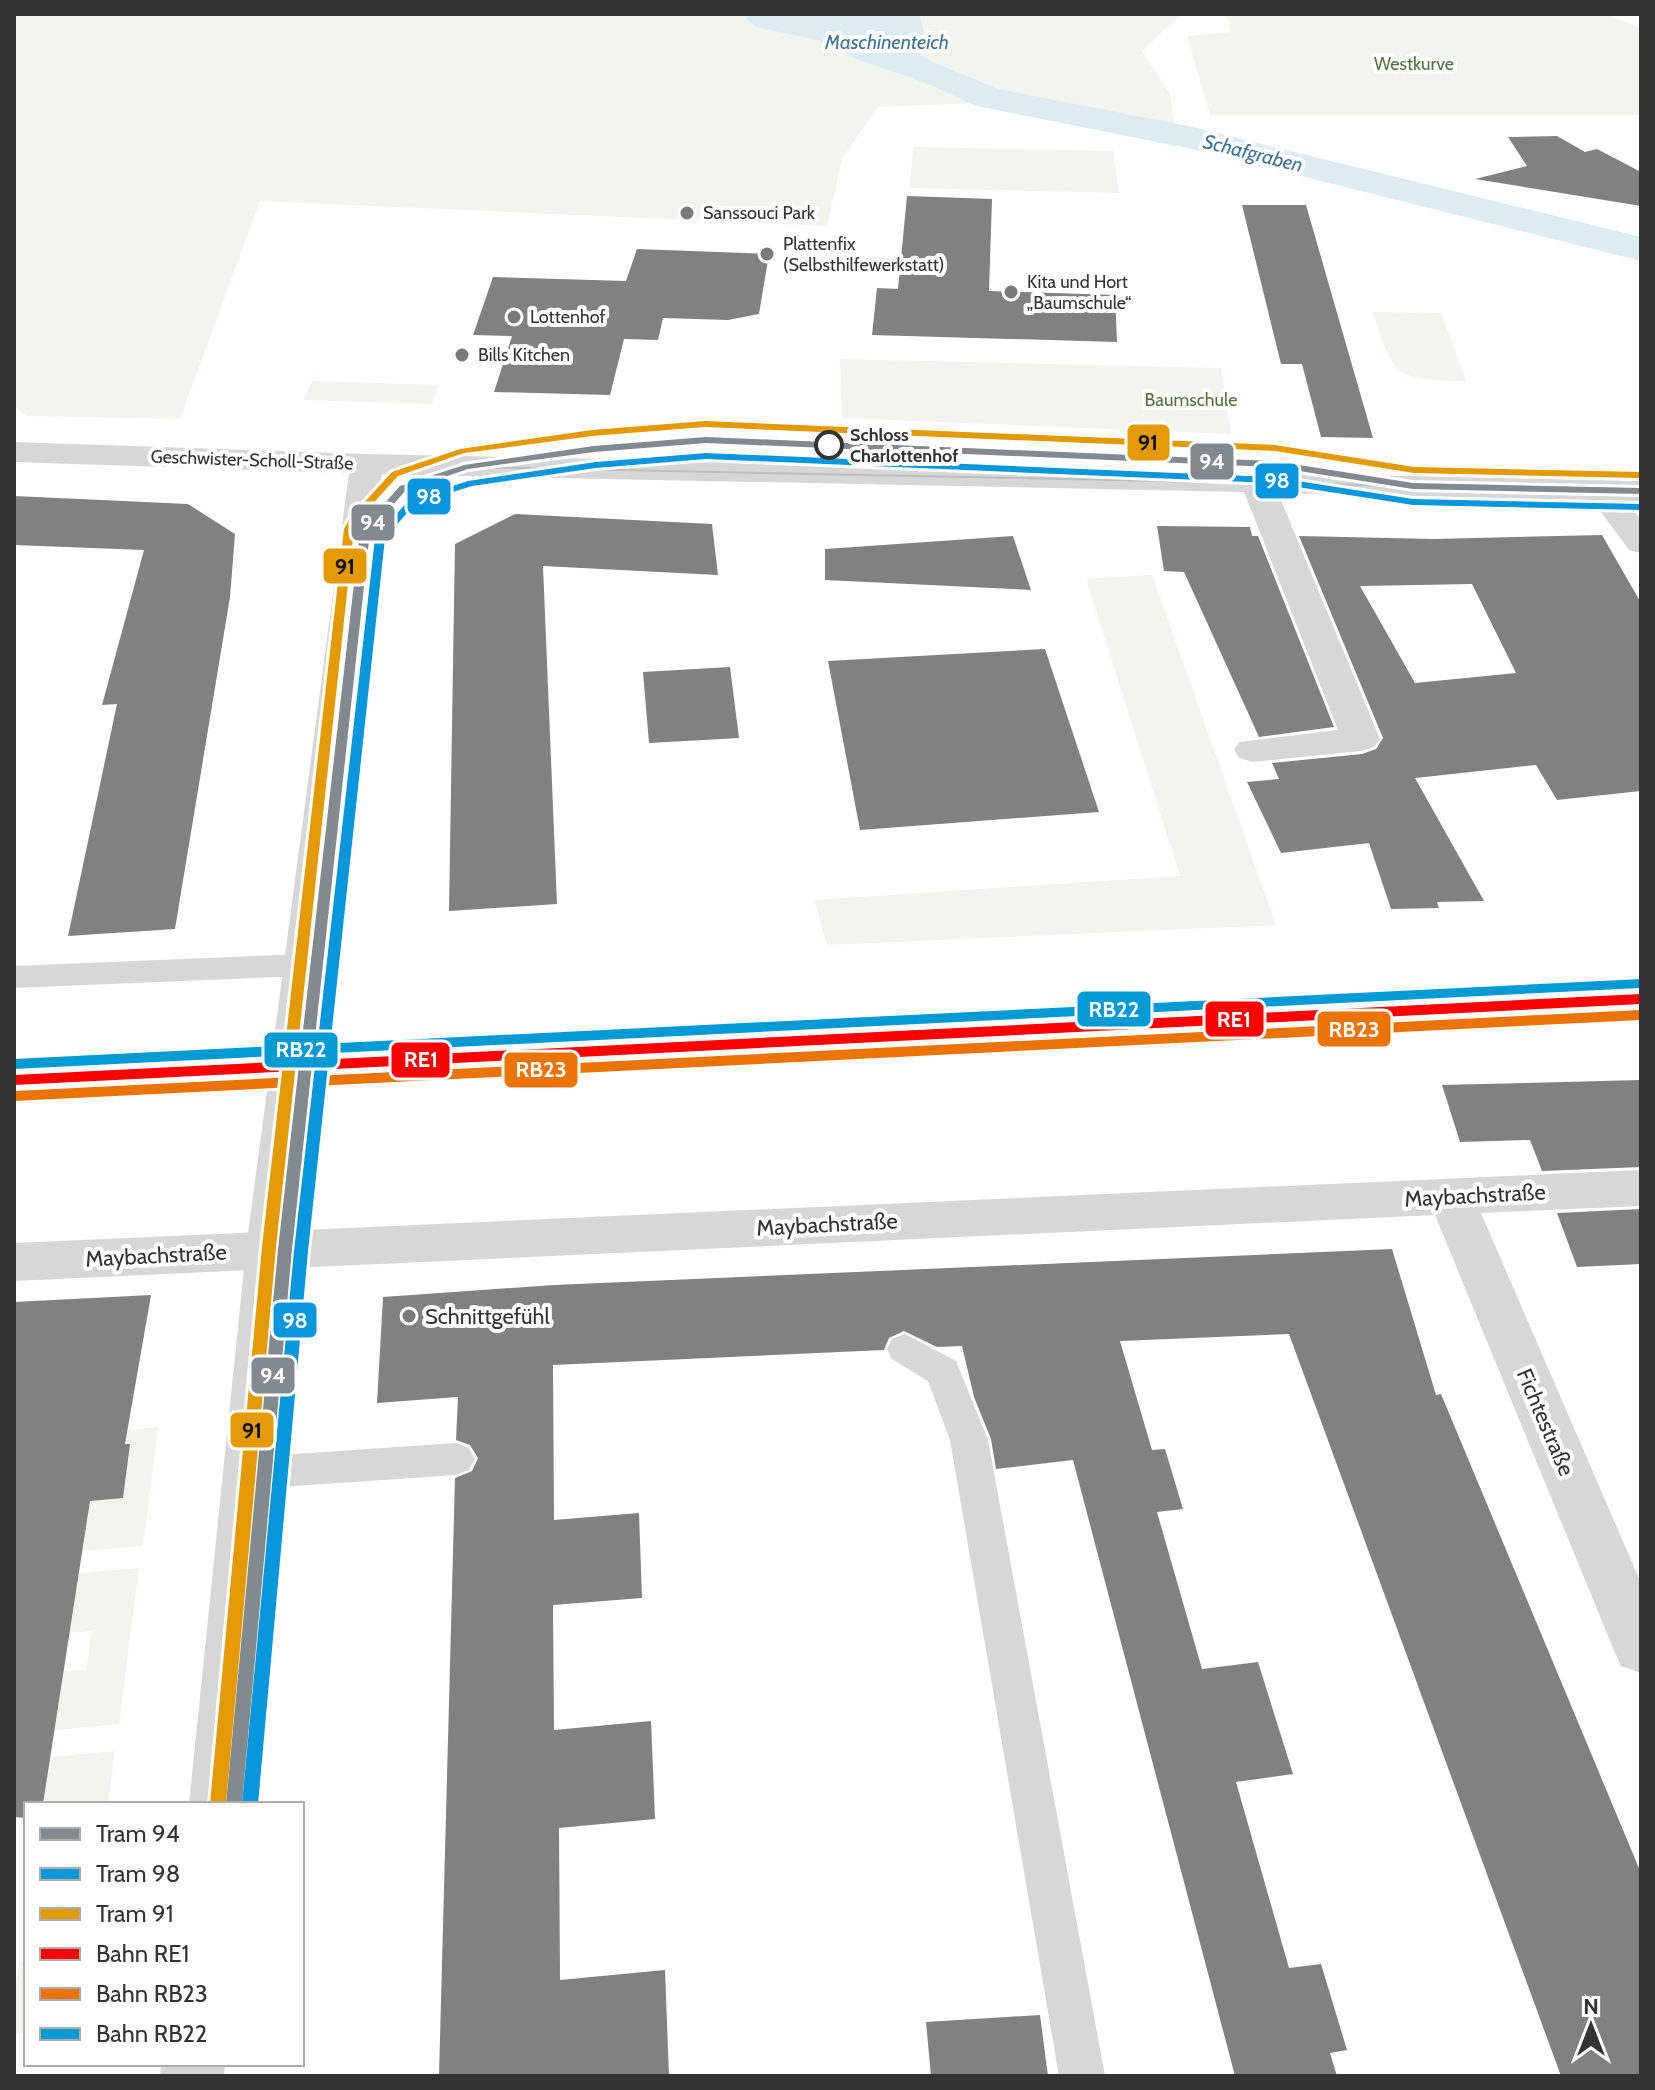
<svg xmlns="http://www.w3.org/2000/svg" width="1655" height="2090" viewBox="0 0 1655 2090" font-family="Cabin,sans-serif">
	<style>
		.green { fill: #f1f5ed }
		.water { fill: #ddebf3 }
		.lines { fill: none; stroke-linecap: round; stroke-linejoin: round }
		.canal { fill: #ddebf3; fill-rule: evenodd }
		.building { fill: #818181; fill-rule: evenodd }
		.service { fill: #d7d7d7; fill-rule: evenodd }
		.minor { fill: #d7d7d7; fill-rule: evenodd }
		.tertiary { fill: #d7d7d7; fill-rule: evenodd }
		.tram { stroke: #bebebe; stroke-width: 2 }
		.rail-1-casing { stroke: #fff; stroke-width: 6 }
		.rail-2-casing { stroke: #fff; stroke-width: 6 }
		.rail-3-casing { stroke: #fff; stroke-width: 6 }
		.rail-1 { fill: #f00; fill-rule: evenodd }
		.rail-2 { fill: #eb7405; fill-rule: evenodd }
		.rail-3 { fill: #009bd5; fill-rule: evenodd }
		.tram-1-casing { stroke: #fff; stroke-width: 6 }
		.tram-2-casing { stroke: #fff; stroke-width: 6 }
		.tram-3-casing { stroke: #fff; stroke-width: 6 }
		.tram-1 { fill: #838a8f; fill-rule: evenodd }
		.tram-2 { fill: #0896dd; fill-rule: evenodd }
		.tram-3 { fill: #e39a05; fill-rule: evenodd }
		.poi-dot { fill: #7a7a7a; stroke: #fff; stroke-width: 3 }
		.stop-dot { fill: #fff; stroke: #333; stroke-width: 4 }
		.labels { text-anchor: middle; stroke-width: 8; stroke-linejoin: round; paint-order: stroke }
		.far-park-label { font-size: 18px; fill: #56703f; stroke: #fff }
		.far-poi-label { font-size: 18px; fill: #333; stroke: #fff; text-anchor: start }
		.far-stop-label { font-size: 18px; font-weight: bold; fill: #333; stroke: #fff; text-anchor: start }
		.far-street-label { font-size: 18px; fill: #333; stroke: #fff }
		.far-water-label { font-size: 20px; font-style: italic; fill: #3f7597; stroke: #fff }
		.street-label { font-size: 22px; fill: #333; stroke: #fff }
		.poi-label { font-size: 22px; fill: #333; stroke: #fff; text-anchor: start }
		.line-badge { stroke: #fff; stroke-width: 3 }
		.badge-label { font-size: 22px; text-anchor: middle; font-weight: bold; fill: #fff }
		.pale-badge-label { font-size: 22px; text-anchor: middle; font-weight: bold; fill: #111 }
	</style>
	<rect width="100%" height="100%" fill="#fff"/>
	<g class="green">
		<path d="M14 14H1181L1142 51 1170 94 1177 147 977 103 878 107 842 159 827 226 260 201 180 419 27 416 14 406Z"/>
		<path d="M1219 14H1605L1641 28V115H1210L1187 36 1230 32 1228 18Z"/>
		<path d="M913 147 1113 151 1119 193 910 188Z"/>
		<path d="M1373 312 1441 313 1466 381C1395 380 1394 378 1373 312Z"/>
		<path d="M840 359 1221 368 1231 434 842 418Z"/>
		<path d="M312 381 438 385 432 404 304 400Z"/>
		<path d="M1152 575 1276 925 827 945 814 900 1180 876 1086 579Z"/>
		<path d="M158 1427 143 1546 82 1551 90 1501 130 1444H126L128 1430Z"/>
		<path d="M139 1568 119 1724 55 1730 64 1671 86 1670 92 1631 69 1633 78 1573Z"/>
		<path d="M115 1751 108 1804H44L51 1757Z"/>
		<path d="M26 1961V2033L14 2034V1996L19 1962Z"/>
	</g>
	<path class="water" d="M750 14H919L924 32 914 51 989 98 940 88 856 59 822 41 756 27 746 19Z"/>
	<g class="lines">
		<path class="canal" d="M911 53 998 89 1193 127 1641 237V261L1193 149 976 106 899 70 894 63 899 56Z"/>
	</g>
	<g class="building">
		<path d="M1557 136 1585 152 1597 149 1641 172V206L1475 179 1527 166 1508 137Z"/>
		<path d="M907 196 992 199 989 291 1115 295 1117 342 872 335 877 288 898 289Z"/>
		<path d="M1242 205H1306L1373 438 1321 437 1302 364H1281Z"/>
		<path d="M637 249 769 254 759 314 728 320 663 318 658 340 624 339 610 395 494 392 512 336 473 335 493 277 626 281Z"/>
		<path d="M14 496 188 504 235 534 230 597 175 929 68 936 117 704 102 705 144 550 14 545Z"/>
		<path d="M515 514 712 524 718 575 543 566 557 904 449 911 455 544Z"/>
		<path d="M1157 526 1250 527 1252 536H1258L1334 727 1259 737 1184 572 1164 571Z"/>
		<path d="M1602 535 1641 603V791L1557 800 1536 765 1415 778 1484 901 1437 902 1439 908 1391 909 1369 843 1281 853 1247 782 1279 779 1272 763 1362 754 1376 749 1383 738 1299 536 1434 539ZM1472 584 1516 673 1415 683 1360 586Z"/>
		<path d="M1013 536 1031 590 825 580V549Z"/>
		<path d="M1045 649 1099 812 860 830 828 661Z"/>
		<path d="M730 667 739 738 649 743 643 672Z"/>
		<path d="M1641 1080V1167L1542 1171 1530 1140 1460 1142 1442 1085Z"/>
		<path d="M1641 1209V1264L1577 1267 1557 1213Z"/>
		<path d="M1392 1249 1436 1395 1441 1394 1641 1873V2076H1561L1289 1334 1120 1341 1152 1450 1165 1449 1183 1509 1157 1512 1202 1669 1258 1662 1293 1774 1236 1782 1289 1968 1321 1964 1347 2050 1330 2053 1337 2076H1235L1073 1460 996 1469 991 1439 974 1397 962 1346 937 1347 904 1331 889 1338 884 1350 553 1365 554 1520 639 1513 642 1598 553 1605 554 1730 651 1721 655 1819 559 1828 560 1980 665 1970 669 2076H439L455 1478 472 1471 478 1458 470 1445 456 1440 458 1397 377 1403 383 1297 554 1285Z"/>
		<path d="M151 1295 125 1444H130L123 1498 90 1501 43 1804H26V1818L14 1817V1302Z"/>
		<path d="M1040 2015 1048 2076H931L926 2022Z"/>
	</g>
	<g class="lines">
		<g class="service">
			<path d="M303 954 314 958 318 965 314 972 303 976 14 988V966Z"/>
			<path d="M905 1334 956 1361 988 1440 1105 2076H1059L950 1440 928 1381 892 1359 887 1349 892 1339Z"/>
			<path d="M456 1443 469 1448 475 1459 469 1470 456 1475 249 1489 236 1484 230 1473 236 1462 249 1457Z"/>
		</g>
		<g class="minor">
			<path d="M367 454 1641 481V501H1626L1641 520V553L1629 550 1592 500 1278 493 1380 739 1374 747 1361 751 1253 762 1239 758 1234 750 1239 742 1338 730 1244 492 367 474 355 471 351 464 355 457Z"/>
			<path d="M1641 1170V1206L1481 1213 1641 1583V1673L1621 1666 1613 1648 1435 1215 14 1281V1243Z"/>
		</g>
		<g class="tertiary">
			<path d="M14 442 367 454 379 457 383 464 294 1249 247 1804H189L246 1249 349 473 14 462Z"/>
			<path d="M161 2064H225L224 2076H160Z"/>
		</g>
		<path class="tram" d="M467 467 1413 486"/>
		<g class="rail-1-casing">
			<path id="rail-1" d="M1641 994V1004L14 1085V1075Z"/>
		</g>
		<g class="rail-2-casing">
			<path id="rail-2" d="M1641 1010V1020L14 1101 15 1091Z"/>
		</g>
		<g class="rail-3-casing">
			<path id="rail-3" d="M1641 979 1640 988 14 1069V1059Z"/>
		</g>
		<use href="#rail-1" class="rail-1"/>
		<use href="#rail-2" class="rail-2"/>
		<use href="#rail-3" class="rail-3"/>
		<g class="tram-1-casing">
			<path id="tram-1" d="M706 437 1274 461 1413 483 1641 488V494L1413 489 1274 467 706 443 594 452 468 469 406 490 370 531 292 1249 242 1804H226L278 1249 360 531 400 486 464 465 594 446Z"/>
		</g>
		<g class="tram-2-casing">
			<path id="tram-2" d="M706 453 1272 477 1413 499 1641 504V510L1413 505 1272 483 706 459 596 468 472 486 415 504 385 538 308 1251 258 1804H242L294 1251 375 538 409 500 468 481 596 462Z"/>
		</g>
		<g class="tram-3-casing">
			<path id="tram-3" d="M705 421 1275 445 1414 467 1641 472V478L1414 473 1275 451 705 427 592 436 464 453 398 476 357 521 354 529 276 1247 226 1803 210 1804 262 1247 344 529 350 518 392 472 460 449 592 430Z"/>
		</g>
		<use href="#tram-1" class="tram-1"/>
		<use href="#tram-2" class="tram-2"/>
		<use href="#tram-3" class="tram-3"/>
	</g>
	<g class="poi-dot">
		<circle cx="687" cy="213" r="8"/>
		<circle cx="767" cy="254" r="8"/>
		<circle cx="1011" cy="292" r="8"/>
		<circle cx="514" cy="317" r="8"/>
		<circle cx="462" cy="355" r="8"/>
		<circle cx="409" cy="1316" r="8"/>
	</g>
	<circle class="stop-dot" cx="829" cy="445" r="13"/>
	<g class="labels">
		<g class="far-park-label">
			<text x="1414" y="70">Westkurve</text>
			<text x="1191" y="406">Baumschule</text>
		</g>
		<g class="far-poi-label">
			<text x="703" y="219">Sanssouci Park</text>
			<text x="783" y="250">Plattenfix<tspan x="783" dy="21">(Selbsthilfewerkstatt)</tspan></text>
			<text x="1027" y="288">Kita und Hort<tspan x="1027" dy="21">„Baumschule“</tspan></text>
			<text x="530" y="323">Lottenhof</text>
			<text x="478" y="361">Bills Kitchen</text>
		</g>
		<g class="far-stop-label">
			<text x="850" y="441">Schloss<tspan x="850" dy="21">Charlottenhof</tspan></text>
		</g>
		<g class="far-street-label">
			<text transform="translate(252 460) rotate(2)" y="6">Geschwister-Scholl-Straße</text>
		</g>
		<g class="far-water-label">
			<text x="887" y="49">Maschinenteich</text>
			<text transform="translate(1253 153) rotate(14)" y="7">Schafgraben</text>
		</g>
		<g class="street-label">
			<text transform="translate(1475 1195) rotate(-3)" y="8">Maybachstraße</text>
			<text transform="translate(827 1224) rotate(-3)" y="8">Maybachstraße</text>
			<text transform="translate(156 1255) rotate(-3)" y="8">Maybachstraße</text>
			<text transform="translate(1546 1422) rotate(67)" y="8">Fichtestraße</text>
		</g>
		<g class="poi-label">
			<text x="425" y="1324">Schnittgefühl</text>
		</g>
	</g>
	<g class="line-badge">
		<rect x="1126" y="423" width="45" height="39" rx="8" fill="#e39a05"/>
		<rect x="1189" y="442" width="46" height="39" rx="8" fill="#838a8f"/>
		<rect x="1254" y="462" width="46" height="38" rx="8" fill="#0896dd"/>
		<rect x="406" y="477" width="46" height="39" rx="8" fill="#0896dd"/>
		<rect x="350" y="503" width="46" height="39" rx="8" fill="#838a8f"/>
		<rect x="322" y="547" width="46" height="38" rx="8" fill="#e39a05"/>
		<rect x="1076" y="990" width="76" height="38" rx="8" fill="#009bd5"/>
		<rect x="1204" y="1000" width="61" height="38" rx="8" fill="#f00"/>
		<rect x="1316" y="1010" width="76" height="38" rx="8" fill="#eb7405"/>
		<rect x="263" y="1031" width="76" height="38" rx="8" fill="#009bd5"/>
		<rect x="390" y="1041" width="61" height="38" rx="8" fill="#f00"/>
		<rect x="503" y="1051" width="76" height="38" rx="8" fill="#eb7405"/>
		<rect x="272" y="1301" width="46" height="38" rx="8" fill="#0896dd"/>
		<rect x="250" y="1356" width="46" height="39" rx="8" fill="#838a8f"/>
		<rect x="229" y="1411" width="46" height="38" rx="8" fill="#e39a05"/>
	</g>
	<g class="badge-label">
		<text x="1212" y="469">94</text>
		<text x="1277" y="488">98</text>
		<text x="429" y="504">98</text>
		<text x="373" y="530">94</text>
		<text x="1114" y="1017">RB22</text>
		<text x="1234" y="1027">RE1</text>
		<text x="1354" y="1037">RB23</text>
		<text x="301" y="1057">RB22</text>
		<text x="421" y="1067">RE1</text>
		<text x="541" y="1077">RB23</text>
		<text x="295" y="1328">98</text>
		<text x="273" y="1383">94</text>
	</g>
	<g class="pale-badge-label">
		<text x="1148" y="450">91</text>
		<text x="345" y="574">91</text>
		<text x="252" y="1438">91</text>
	</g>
	<rect width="1655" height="2090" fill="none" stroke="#333333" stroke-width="32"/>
	<rect x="24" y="1802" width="280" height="264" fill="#ffffff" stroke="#adadad" stroke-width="2"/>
	<rect x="40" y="1828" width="40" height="12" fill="#838a8f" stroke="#adadad" stroke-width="2"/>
	<text x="96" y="1842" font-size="24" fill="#333333">Tram 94</text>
	<rect x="40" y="1868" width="40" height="12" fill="#0896dd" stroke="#adadad" stroke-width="2"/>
	<text x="96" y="1882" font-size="24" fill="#333333">Tram 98</text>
	<rect x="40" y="1908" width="40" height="12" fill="#e39a05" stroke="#adadad" stroke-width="2"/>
	<text x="96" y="1922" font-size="24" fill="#333333">Tram 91</text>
	<rect x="40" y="1948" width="40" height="12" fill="#ff0000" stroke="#adadad" stroke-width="2"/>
	<text x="96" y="1962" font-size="24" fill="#333333">Bahn RE1</text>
	<rect x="40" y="1988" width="40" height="12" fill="#eb7405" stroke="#adadad" stroke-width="2"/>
	<text x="96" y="2002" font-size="24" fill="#333333">Bahn RB23</text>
	<rect x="40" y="2028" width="40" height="12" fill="#009bd5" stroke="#adadad" stroke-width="2"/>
	<text x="96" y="2042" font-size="24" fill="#333333">Bahn RB22</text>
	<g transform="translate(1591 2026)" stroke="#ffffff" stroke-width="6" paint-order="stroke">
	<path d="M0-6L14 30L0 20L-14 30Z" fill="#333333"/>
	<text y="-12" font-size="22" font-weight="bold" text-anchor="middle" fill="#333333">N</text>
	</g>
</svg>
